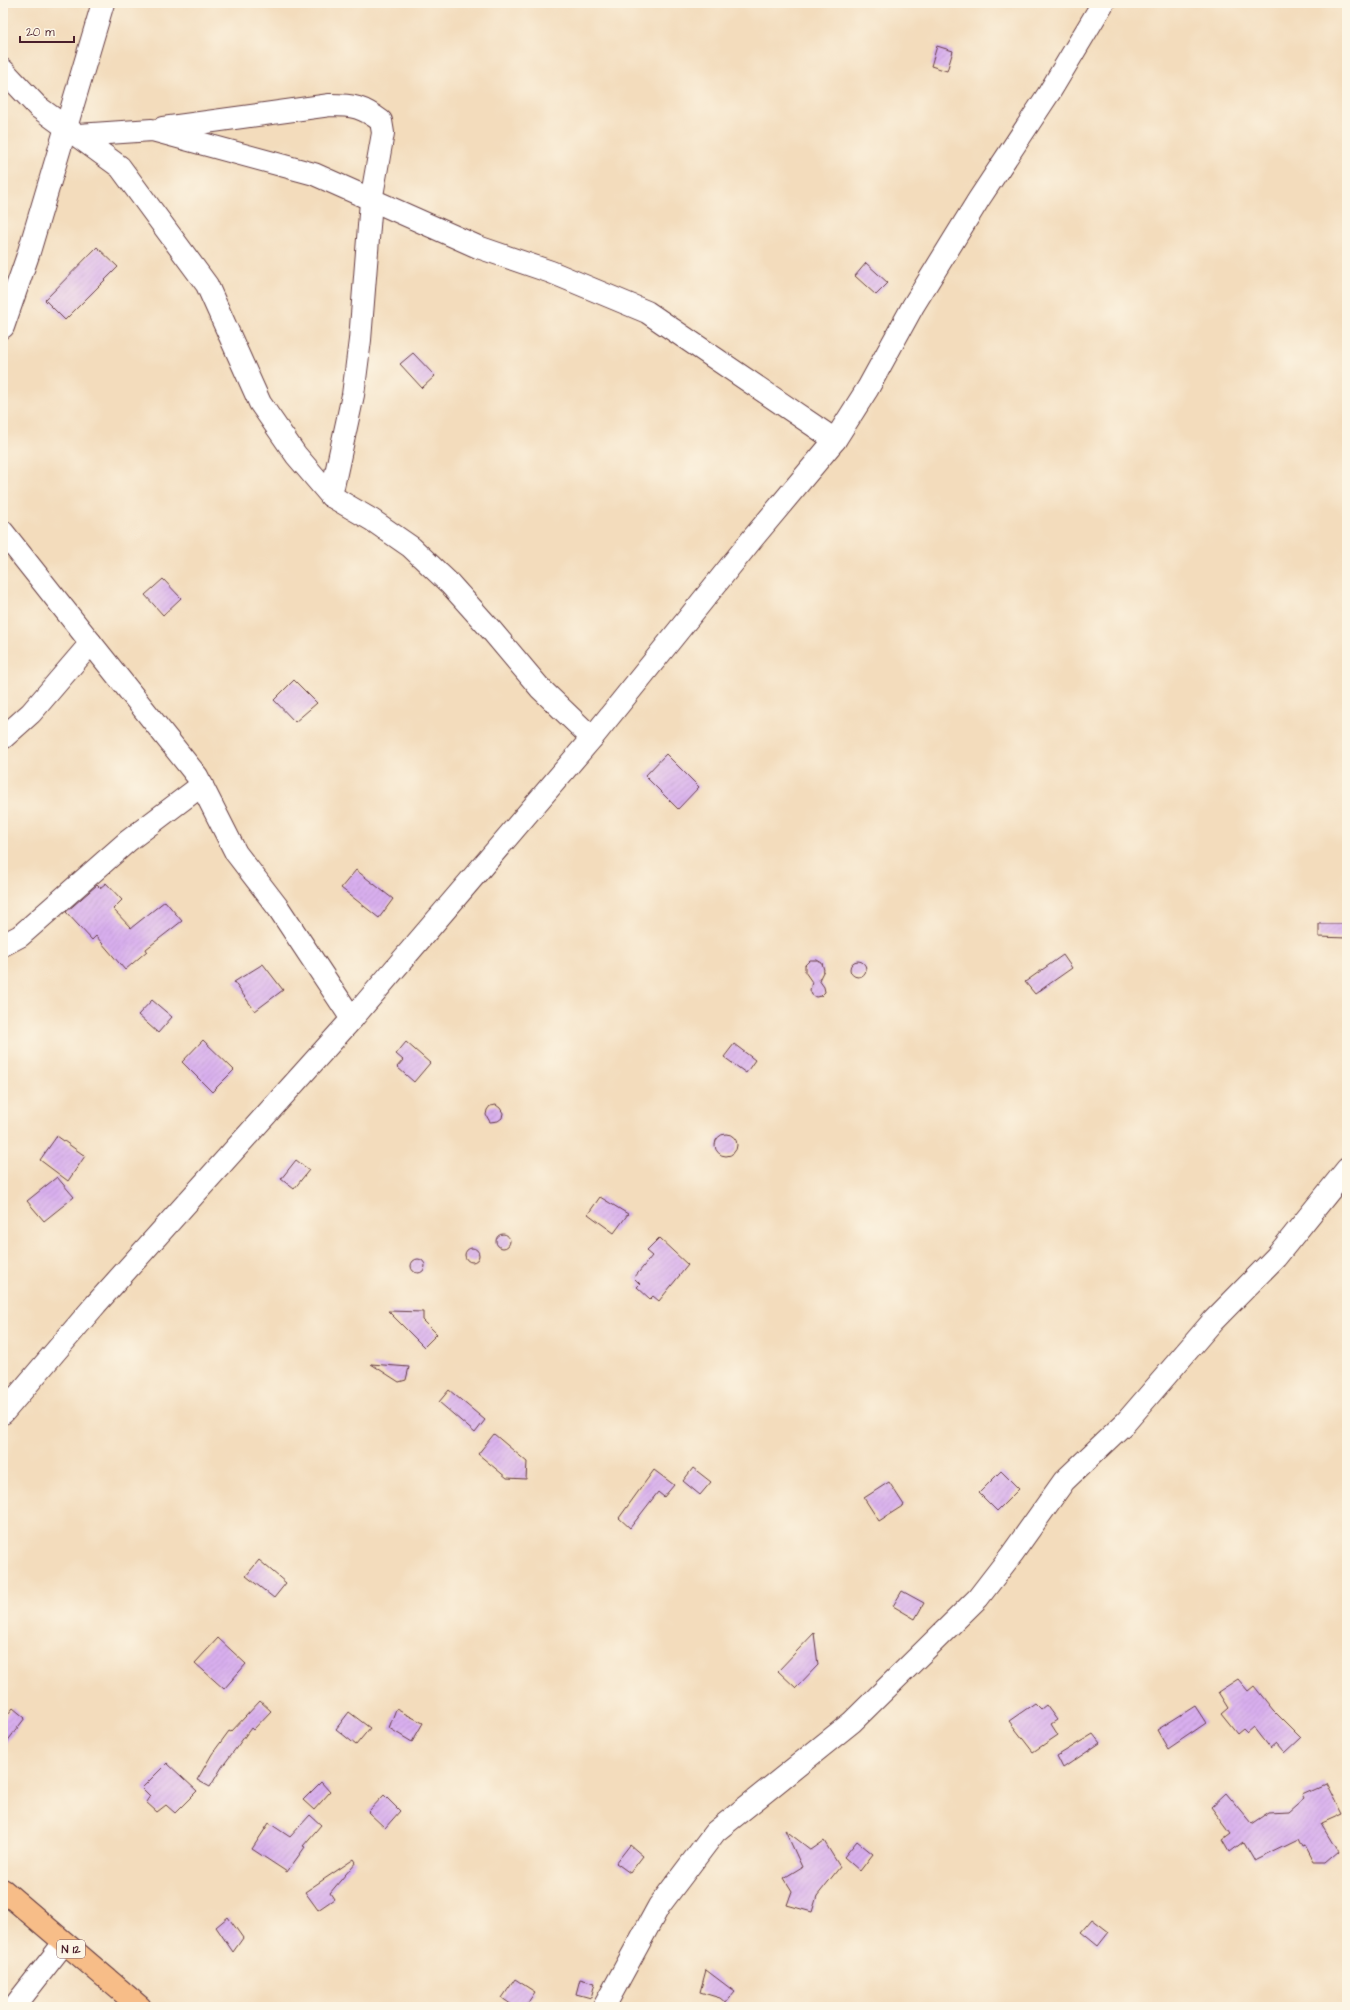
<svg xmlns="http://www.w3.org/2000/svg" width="1350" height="2010" viewBox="0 0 1350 2010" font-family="'Architects Daughter',sans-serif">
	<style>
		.building { fill: url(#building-hatch) }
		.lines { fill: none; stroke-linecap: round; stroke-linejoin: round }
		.minor-casing { stroke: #633b41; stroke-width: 24 }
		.highway-casing { stroke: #633b41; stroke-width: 24 }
		.minor { stroke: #fff; stroke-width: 22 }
		.highway { stroke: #f7bd88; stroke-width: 22 }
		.labels { text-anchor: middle; stroke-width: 3; stroke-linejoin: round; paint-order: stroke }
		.shield { fill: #fcf5e5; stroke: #7f5f63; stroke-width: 1 }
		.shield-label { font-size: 11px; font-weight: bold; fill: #4a1f2b }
	</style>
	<defs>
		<pattern id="building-hatch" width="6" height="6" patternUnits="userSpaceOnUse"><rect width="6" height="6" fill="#d8afee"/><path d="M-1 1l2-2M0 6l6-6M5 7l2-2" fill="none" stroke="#bb96cc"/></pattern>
	</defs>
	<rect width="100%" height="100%" fill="#fcf5e5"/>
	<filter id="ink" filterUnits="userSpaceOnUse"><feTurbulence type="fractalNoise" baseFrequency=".025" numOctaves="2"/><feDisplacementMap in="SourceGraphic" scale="8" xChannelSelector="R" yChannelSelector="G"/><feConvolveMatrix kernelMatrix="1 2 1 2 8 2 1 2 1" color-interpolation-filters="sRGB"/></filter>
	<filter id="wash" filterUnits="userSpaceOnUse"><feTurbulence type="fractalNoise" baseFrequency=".012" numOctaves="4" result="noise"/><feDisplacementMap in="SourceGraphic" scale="16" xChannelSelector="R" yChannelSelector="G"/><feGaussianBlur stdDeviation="0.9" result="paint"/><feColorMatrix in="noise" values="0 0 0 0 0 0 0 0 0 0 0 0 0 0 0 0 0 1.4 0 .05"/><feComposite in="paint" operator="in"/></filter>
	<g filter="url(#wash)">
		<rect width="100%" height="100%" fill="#f3dcbc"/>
		<g id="blocks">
			<g class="building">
				<path d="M937 46 953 51 947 71 931 66Z"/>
				<path d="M97 247 118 267 65 320 45 300Z"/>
				<path d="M866 263 888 283 876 295 855 276Z"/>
				<path d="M413 353 435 376 422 388 400 364Z"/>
				<path d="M163 579 181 598 163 615 145 595Z"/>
				<path d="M294 680 317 703 295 722 274 700Z"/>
				<path d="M666 754 699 787 678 809 645 776Z"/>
				<path d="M356 870 393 899 379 918 341 888Z"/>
				<path d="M106 883 122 900 113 909 131 928 165 901 182 921 146 949 147 951 125 970 96 936 92 940 66 912 97 885 100 888Z"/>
				<path d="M1319 924H1347V938L1319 937Z"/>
				<path d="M1063 955 1072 968 1035 994 1025 982Z"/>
				<path d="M810 960H817L822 963 824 970 819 980 824 987 825 992 821 996 816 997 812 995 810 990 812 982 805 972V965Z"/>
				<circle cx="858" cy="969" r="8"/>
				<path d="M263 964 283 990 255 1011 234 982Z"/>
				<path d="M152 1000 172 1017 158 1033 138 1015Z"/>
				<path d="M203 1040 234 1070 212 1092 182 1062Z"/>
				<path d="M406 1042 430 1063 414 1082 397 1067 403 1060 396 1054Z"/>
				<path d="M734 1044 755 1060 746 1073 724 1057Z"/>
				<path d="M496 1105 500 1108 503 1113 502 1118 498 1121 490 1122 486 1115 487 1110 490 1106Z"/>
				<circle cx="726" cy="1145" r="11"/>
				<path d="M57 1136 85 1156 68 1181 40 1160Z"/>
				<path d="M296 1160 309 1170 294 1189 281 1179Z"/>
				<path d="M57 1177 74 1197 44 1221 27 1201Z"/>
				<path d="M600 1197 628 1214 614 1233 588 1214Z"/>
				<circle cx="503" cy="1241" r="7"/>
				<path d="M659 1238 688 1265 659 1301 653 1296 650 1299 637 1287 640 1284 634 1278 652 1256 646 1251Z"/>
				<circle cx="472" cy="1255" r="7"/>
				<circle cx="418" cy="1266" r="7"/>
				<path d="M388 1311 423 1312V1320L437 1334 424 1347Z"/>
				<path d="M371 1364 409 1367 406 1380 399 1382Z"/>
				<path d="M449 1390 485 1420 475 1433 439 1402Z"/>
				<path d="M494 1434 527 1462 526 1479 507 1478 478 1454Z"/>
				<path d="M693 1468 711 1482 700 1495 683 1481Z"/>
				<path d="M654 1470 674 1485 664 1497 658 1492 630 1528 619 1518Z"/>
				<path d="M1001 1471 1019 1489 997 1511 979 1493Z"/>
				<path d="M889 1482 904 1505 879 1521 864 1498Z"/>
				<path d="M259 1560 286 1583 274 1598 246 1576Z"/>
				<path d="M902 1591 924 1603 915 1619 893 1606Z"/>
				<path d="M814 1633 818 1665 796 1688 778 1671Z"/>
				<path d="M218 1638 246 1664 224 1689 195 1663Z"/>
				<path d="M1238 1679 1248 1691 1254 1686 1273 1710 1301 1738 1285 1753 1277 1744 1271 1749 1254 1727 1247 1733 1243 1729 1237 1734 1221 1714 1228 1708 1218 1692Z"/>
				<path d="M260 1701 271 1711 253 1730 251 1728 222 1767 210 1787 197 1780 212 1754 229 1731 231 1732Z"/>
				<path d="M1035 1703 1041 1709 1046 1705 1057 1720 1051 1724 1058 1735 1033 1752 1009 1721Z"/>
				<path d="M1195 1706 1206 1723 1168 1749 1157 1730Z"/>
				<path d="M13 1708 25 1718 3 1747V1720Z"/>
				<path d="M396 1709 423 1723 412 1742 389 1728Z"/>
				<path d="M349 1712 370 1728 356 1745 336 1729Z"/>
				<path d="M1093 1734 1100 1743 1063 1768 1057 1756Z"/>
				<path d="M167 1763 197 1791 175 1813 166 1805 157 1812 146 1802 150 1796 142 1788Z"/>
				<path d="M321 1782 330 1792 314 1810 303 1800Z"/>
				<path d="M1325 1783 1341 1815 1321 1824 1338 1852 1324 1864H1313L1304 1847 1301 1848 1297 1840 1254 1861 1243 1842 1230 1852 1223 1840 1231 1834 1211 1807 1226 1793 1252 1824 1270 1812 1289 1811 1305 1797 1303 1793Z"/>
				<path d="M384 1795 400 1811 385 1828 368 1812Z"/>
				<path d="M310 1815 321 1825 303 1846 305 1847 287 1872 252 1849 269 1823 290 1837Z"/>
				<path d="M785 1830 811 1850 824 1841 840 1867 817 1896 812 1912 787 1905 792 1891 784 1878 802 1867Z"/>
				<path d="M857 1841 873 1854 860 1871 844 1857Z"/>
				<path d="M630 1845 643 1856 630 1873 616 1863Z"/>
				<path d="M354 1859 356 1862 330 1893 334 1899 318 1910 305 1892Z"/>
				<path d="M228 1917 243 1938 233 1952 216 1927Z"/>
				<path d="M1092 1919 1109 1932 1098 1946 1081 1932Z"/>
				<path d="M706 1970 735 1992 726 2003 720 1998 700 1992Z"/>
				<path d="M515 1979 535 1992 525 2007H515L502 1998Z"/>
				<path d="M580 1979 595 1983 591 1998 576 1994Z"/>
			</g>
		</g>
	</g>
	<g filter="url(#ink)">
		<use href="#blocks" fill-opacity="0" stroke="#633b41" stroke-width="1"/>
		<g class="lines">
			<g class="minor-casing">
				<g id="minor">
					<path d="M3 70 38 107 120 167 207 285 260 403 296 455 331 496 372 520 411 547 450 584 492 631 540 688 592 738"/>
					<path d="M163 128 330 105C353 105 363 107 381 121L383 133 371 201 360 340 353 395 331 496"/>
					<path d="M78 135 152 130 314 174 478 247 551 272 647 312 835 440"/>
					<path d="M3 327 28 255 103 3"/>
					<path d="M3 532 91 643 31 713 3 738"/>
					<path d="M91 643 197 776 236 853 279 909 352 1019"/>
					<path d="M3 945 20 936 128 841 202 785"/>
					<path d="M3 1413 96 1304 352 1019 592 738 753 538 835 440 868 388 913 306 979 199 1049 93 1103 3"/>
					<path d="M14 2007 64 1943"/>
					<path d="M604 2007 659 1906 715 1832 852 1722 978 1598 1012 1554 1064 1481 1126 1422 1213 1321 1276 1257 1347 1169"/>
				</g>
			</g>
			<g class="highway-casing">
				<path id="highway" d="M3 1890 140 2007"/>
			</g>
			<use href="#minor" class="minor"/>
			<use href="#highway" class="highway"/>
		</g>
	</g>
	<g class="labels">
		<rect class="shield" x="57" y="1940" width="28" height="18" rx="3"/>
		<g class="shield-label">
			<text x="71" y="1953">N 12</text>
		</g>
	</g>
	<rect width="1350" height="2010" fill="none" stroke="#fcf5e5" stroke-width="16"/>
	<path d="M20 36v6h54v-6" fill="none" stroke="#4a1f2b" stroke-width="2"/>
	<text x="26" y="36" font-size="12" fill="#4a1f2b" stroke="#fcf5e5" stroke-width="3" paint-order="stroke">20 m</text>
</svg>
